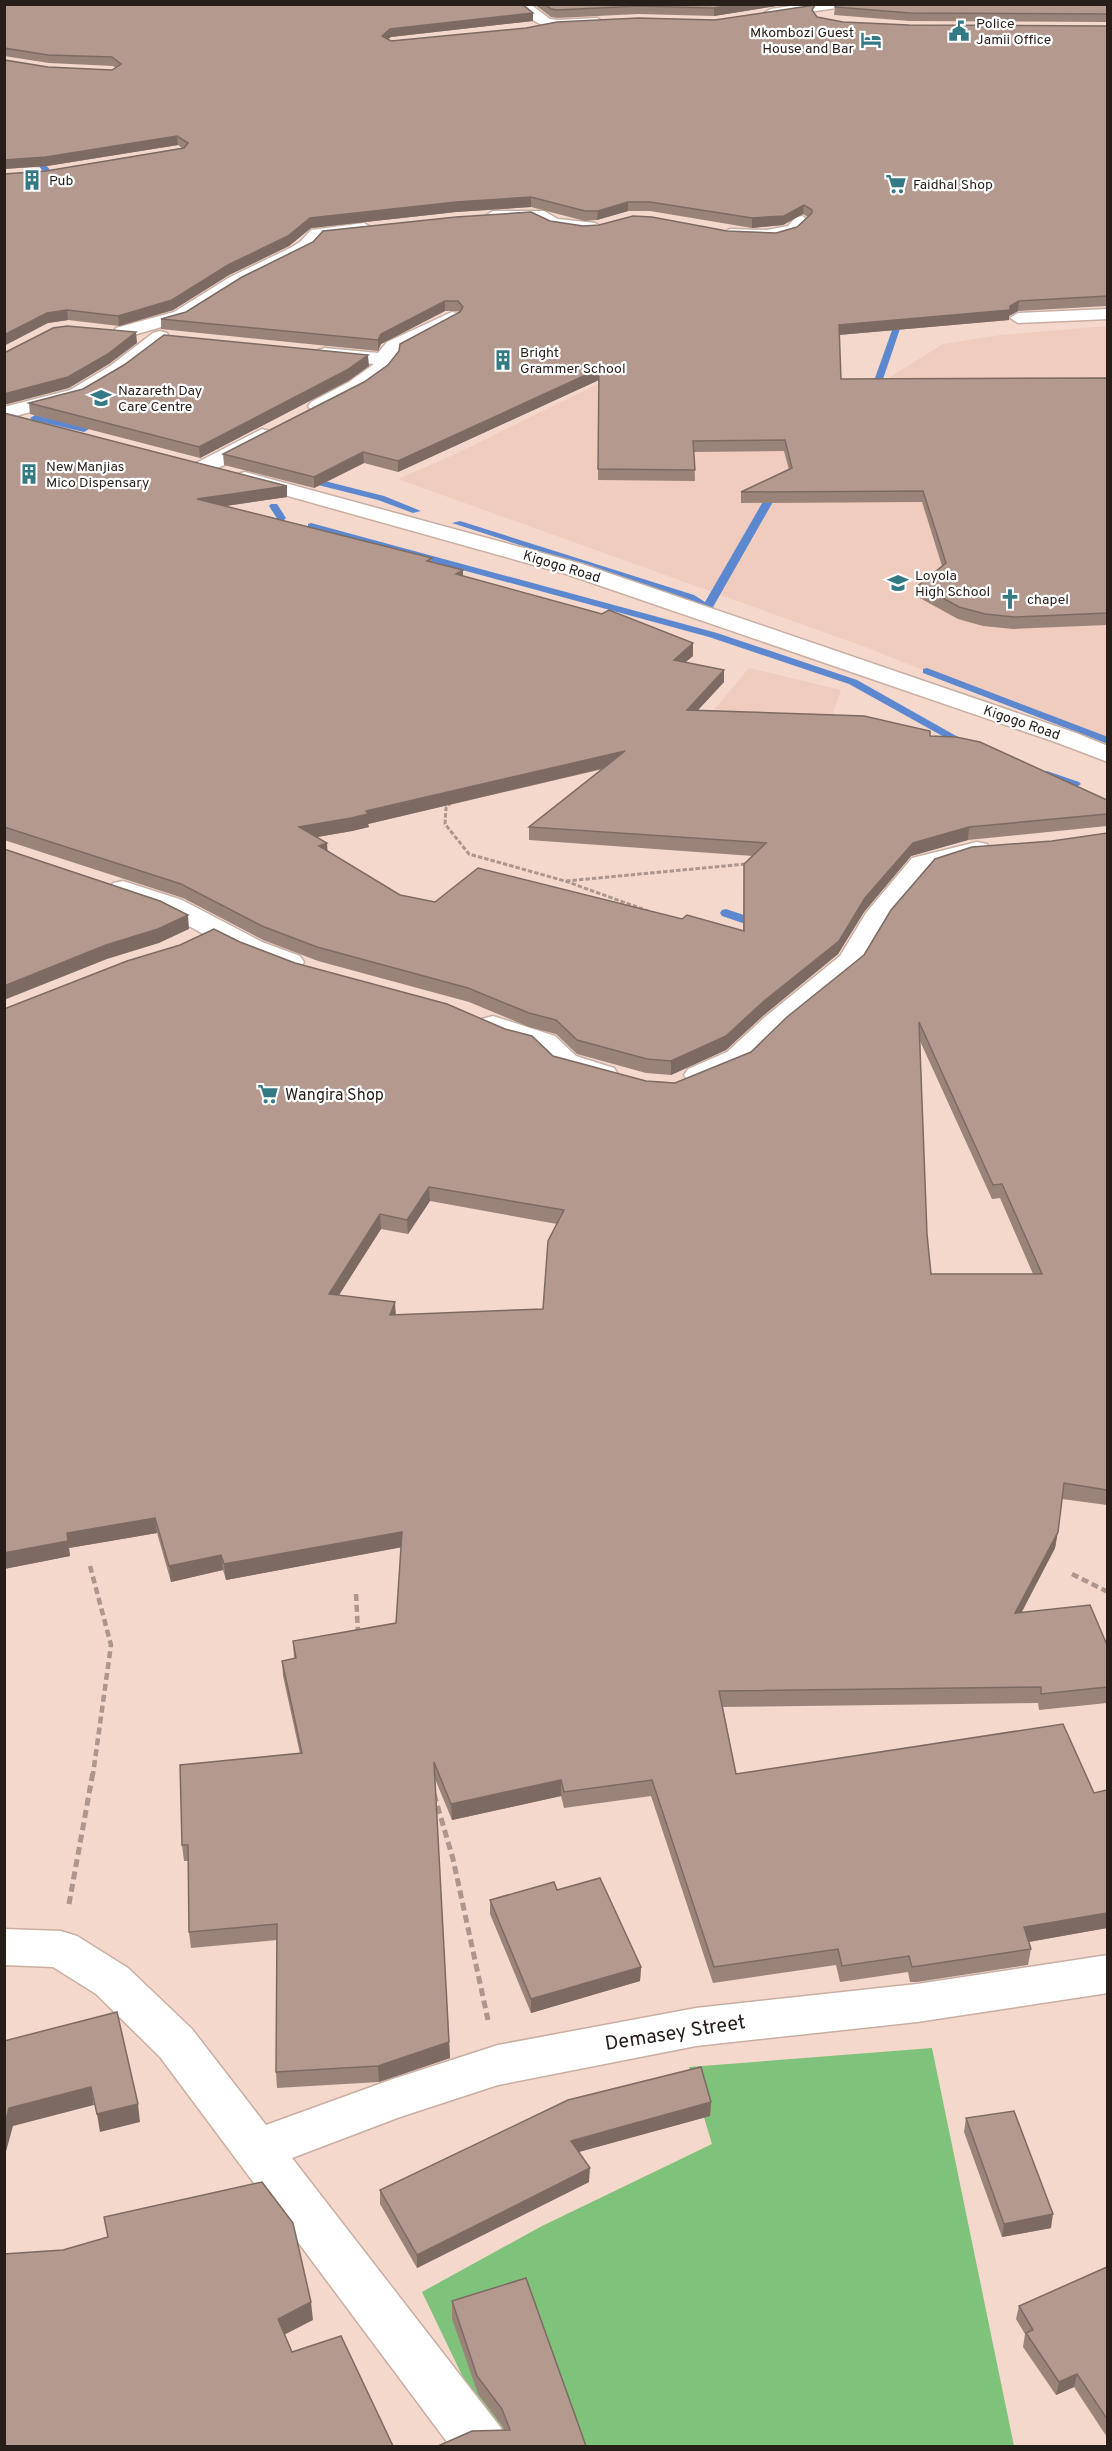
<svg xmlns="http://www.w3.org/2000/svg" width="1112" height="2451" viewBox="0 0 1112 2451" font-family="Overpass,sans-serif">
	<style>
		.built { fill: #efccbd }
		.green { fill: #7fc27b }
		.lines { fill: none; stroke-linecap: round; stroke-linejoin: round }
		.stream { fill: #5d88d0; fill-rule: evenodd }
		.service-casing { stroke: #c9aea2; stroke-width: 3 }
		.minor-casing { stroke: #c9aea2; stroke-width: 3 }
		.secondary-casing { stroke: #c9aea2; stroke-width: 3 }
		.path-far2 { stroke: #ac968d; stroke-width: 3; stroke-dasharray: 4.5 2; stroke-linecap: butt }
		.path-far1 { stroke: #ac968d; stroke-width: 4.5; stroke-dasharray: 7 4; stroke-linecap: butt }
		.path { stroke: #ac968d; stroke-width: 5; stroke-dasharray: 8 4.5; stroke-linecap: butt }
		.service { fill: #fff; fill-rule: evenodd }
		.minor { fill: #fff; fill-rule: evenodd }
		.secondary { fill: #fff; fill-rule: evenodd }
		.wall { fill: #9a847a; fill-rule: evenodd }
		.shaded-wall { fill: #7d6b63 }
		.building { fill: #b3998e; stroke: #7d6b63; stroke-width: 1.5; fill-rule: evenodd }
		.labels { text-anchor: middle; stroke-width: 4.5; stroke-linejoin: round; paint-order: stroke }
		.far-poi-label { font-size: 14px; fill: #271d19; stroke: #fff; text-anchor: start }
		.far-street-label { font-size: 14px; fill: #271d19; stroke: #fff }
		.poi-label { font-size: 16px; fill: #271d19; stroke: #fff; text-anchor: start }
		.near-street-label { font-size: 20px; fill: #271d19; stroke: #fff }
	</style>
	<rect width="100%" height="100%" fill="#f4d8cc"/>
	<g class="built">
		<path d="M1107 326V744L868 648 398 479 449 457 610 378 874 387 943 344 1001 335Z"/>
		<path d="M749 668 841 690 827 730 704 722Z"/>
	</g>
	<path class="green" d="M932 2048 1014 2446H496L422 2292 542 2226 712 2144 689 2067Z"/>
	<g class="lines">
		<g class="stream">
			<path d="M4 142 29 145 61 183V187H55L25 148 4 146Z"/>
			<path d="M905 314 883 379 863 390H857V386L875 378 896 319 893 317Z"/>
			<path d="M35 415 87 427 89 429 84 432 32 420 30 418Z"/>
			<path d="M305 476 384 496 421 511 413 513 378 500 302 481 300 479Z"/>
			<path d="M777 483 782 486 713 607 724 615 719 618 686 599 452 523 460 521 694 595 705 602 772 486Z"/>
			<path d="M271 504H277L286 518 284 520H278L269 506Z"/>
			<path d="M311 523 717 633 857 680 974 746 968 749 964 748 849 684 709 637 308 528V524Z"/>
			<path d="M927 668 1108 737V744L923 673V669Z"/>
			<path d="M1047 771 1079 782 1081 784 1075 788 1043 776 1041 774Z"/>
			<path d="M726 909 768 923 769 926 763 930 722 916 720 913 722 910Z"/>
		</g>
		<g class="service-casing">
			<path id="service" d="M1108 309V319L1018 323 1010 318 1018 313Z"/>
		</g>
		<g class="minor-casing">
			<g id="minor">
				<path d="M515 4H530L550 19 557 20 597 18 604 22C596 29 553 30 542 25 533 21 521 12 515 4Z"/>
				<path d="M804 4H843L837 8 771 17 764 13 771 9Z"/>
				<path d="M493 211H544L558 219 595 223 603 228 595 233 553 228 540 221 487 220 485 216Z"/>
				<path d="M802 216 810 221C808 225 805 230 801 232 790 241 730 244 722 234L730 229 767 230 788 226 796 217Z"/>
				<path d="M364 223 372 228 370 232 322 238 312 250 302 256 242 285 186 320 123 338 116 336 114 332 116 328 174 312 230 277 290 248 300 242 311 230Z"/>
				<path d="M452 312 458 313 461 317 458 321 401 350 397 354 398 360 396 364C381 380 333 416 311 410L308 406 311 402 349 382 374 364 318 358 316 354 318 350 325 348 378 353 387 342Z"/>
				<path d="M160 331 167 333 169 337 167 341 124 374 84 398 4 419V407L70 390 110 366 153 333Z"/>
				<path d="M262 429 269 431 272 435C262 449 212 475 196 471L193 467 196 463Z"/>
				<path d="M977 842 987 844 990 850 987 856 932 870 888 922 861 967 785 1029 749 1064 710 1081 699 1084 688 1081 684 1075 688 1069 727 1052 765 1017 840 956 866 913 912 858Z"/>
				<path d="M123 881 182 900 262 942 300 956 304 962 300 968C265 977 196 926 161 912 146 905 129 900 113 895L109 889 113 883Z"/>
				<path d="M493 1016 555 1036 576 1056 614 1068 618 1074 614 1080C599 1084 568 1076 554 1068 546 1064 542 1053 534 1049 517 1039 491 1043 478 1025L482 1019Z"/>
				<path d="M4 1929 61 1931 77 1936 128 1968 192 2029 266 2125 393 2079 498 2045 696 2008 917 1984 1108 1955V1993L917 2022 696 2046 498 2085 400 2117 292 2158 501 2428 508 2446H450L160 2057 96 1994 53 1967 4 1965Z"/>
			</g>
		</g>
		<g class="secondary-casing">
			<path id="secondary" d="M245 472 582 564 1076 733 1108 746V762L1058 743 566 574 238 482 235 478 238 474Z"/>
		</g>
		<g class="path-far2">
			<path d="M451 802 446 808 445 824 469 854 565 881 648 911"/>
			<path d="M566 881 746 864"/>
		</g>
		<g class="path-far1">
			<path d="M90 1566 111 1645 93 1774"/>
			<path d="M1072 1574 1108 1592"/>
			<path d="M356 1594 358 1633"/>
		</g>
		<g class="path">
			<path d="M434 1794 453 1859 488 2020"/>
			<path d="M69 1904 93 1772"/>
		</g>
		<use href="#service" class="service"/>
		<use href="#minor" class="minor"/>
		<use href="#secondary" class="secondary"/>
	</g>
	<g class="wall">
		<path d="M4 4 533 21 391 37 388 39 391 41 814 13 817 17 843 22 909 25 1107 26V306L1018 311 1009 316V320L839 335 841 379 1107 378V625L1013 629 983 626 958 619 918 597 919 585 942 566 922 502 741 503V492L789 470 784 451 694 452 695 481 598 480 599 380 398 472 364 463 314 488 224 465 223 454 364 382 459 312 458 311H445L381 344 378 351 161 329V319L550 221 583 226 776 233 797 227 808 217 803 214 783 225 752 228 650 211H628L597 220 585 221 531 207 456 212 311 228 289 246 229 275 173 310 119 326 68 320 48 323 46 171 182 148 178 145 47 166 4 169V60L48 67 112 70 116 68 113 66 49 63 4 56Z"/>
		<path d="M534 4H789L714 16 638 14 557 18 551 17Z"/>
		<path d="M1107 4V22L909 21 834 15 835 7Z"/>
		<path d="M369 366 348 381 200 458 30 414 29 403Z"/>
		<path d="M4 413 287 486V497L226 506 432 558V562L463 576 693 656 685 662 724 682 698 710 930 736 1107 800V826L968 840 911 856 864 912 838 954 764 1015 726 1050 671 1075 646 1073 577 1054 556 1034 529 1027 469 1002 318 961 263 940 183 898 4 840ZM603 769 529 827V840L753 856 744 864 743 931 682 919 435 902 400 895 327 851 317 837 352 831 369 827 368 824Z"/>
		<path d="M1107 833V1505L1062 1499 1055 1548 1022 1612 1107 1645V1703L1039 1710 1038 1703 723 1707 736 1774 1107 1928 1029 1942 1031 1949 1028 1965 917 1982H910L908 1972 840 1982 836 1965 713 1983 651 1796 564 1808 561 1796 452 1820 435 1779 450 2058 379 2082 277 2088 276 2072 277 1940 191 1948 189 1932 188 1861H184L182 1845 300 1754 283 1676 282 1661 294 1659 293 1641 396 1623 401 1547 226 1580 223 1570 171 1582 157 1533 69 1548 70 1556 4 1569V1009L240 942 295 963 553 1056 646 1081 675 1083 751 1052 1052 841ZM920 1041 992 1199 1000 1198 1033 1274H931L927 1234ZM430 1201 557 1224 543 1309 396 1315 339 1295 381 1229 408 1234Z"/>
		<path d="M557 1890 641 1967 640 1981 531 2013 490 1914V1900Z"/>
		<path d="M711 2102 710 2116 579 2152 589 2182 417 2268 380 2204V2190Z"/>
		<path d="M966 2118 1051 2228 1002 2237 964 2132Z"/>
		<path d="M1107 2267V2437L1074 2387 1056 2395 1023 2347 1025 2334 1016 2319 1019 2306Z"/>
		<path d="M452 2301 586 2446 504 2430 503 2427 478 2394 452 2319Z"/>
	</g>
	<g class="shaded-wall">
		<path d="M737 4H789L714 16V8Z"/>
		<path d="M533 13V21L391 37 382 44V36L390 29Z"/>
		<path d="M177 136 178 145 47 166 4 169V160Z"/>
		<path d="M531 197V207L456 212 311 228 289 246 229 275 173 310 119 326 118 316 228 265 310 218 456 202Z"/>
		<path d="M628 202V211L597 220 598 211Z"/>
		<path d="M804 205 803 214 783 225 752 228V218Z"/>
		<path d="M445 301V311L381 344 378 351V340L381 334Z"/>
		<path d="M1019 301 1018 311 1009 316V320L838 335 839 325 1010 306Z"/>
		<path d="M67 310 68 320 48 323 4 346V335L47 313Z"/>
		<path d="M136 332 137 343 109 364 69 388 4 405V394Z"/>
		<path d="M368 355 369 366 348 381 200 458 199 447Z"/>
		<path d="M599 369V380L398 472V461Z"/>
		<path d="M363 452 364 463 314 488V477Z"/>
		<path d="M287 486V497L198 510 197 499Z"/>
		<path d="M463 570V582L456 574Z"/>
		<path d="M693 643V656L673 673 674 660Z"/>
		<path d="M724 670V682L686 723 687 710Z"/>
		<path d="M625 751V763L368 824 369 827 352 831 300 840 299 827Z"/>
		<path d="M969 827 968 840 911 856 864 912 838 954 764 1015 726 1050 671 1075V1061L865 898 913 843Z"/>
		<path d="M327 843 328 856 319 846Z"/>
		<path d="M188 915 189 929 159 943 107 959 4 1000V986L106 945Z"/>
		<path d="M429 1187 430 1201 408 1234 407 1220Z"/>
		<path d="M380 1214 381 1229 330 1309 329 1294Z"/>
		<path d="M395 1302 396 1317 390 1315Z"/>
		<path d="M155 1518 157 1533 69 1548 67 1533Z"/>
		<path d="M402 1532 403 1547 226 1580 224 1564Z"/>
		<path d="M1058 1532 1055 1548 1013 1628 1015 1613Z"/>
		<path d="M68 1541 70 1556 4 1569V1553Z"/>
		<path d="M221 1555 223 1570 171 1582 169 1566Z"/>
		<path d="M561 1780V1796L452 1820 451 1804Z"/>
		<path d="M1107 1913V1928L1022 1943 1024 1927Z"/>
		<path d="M641 1967 640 1981 531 2013V1999Z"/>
		<path d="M449 2042 450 2058 379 2082 378 2066Z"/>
		<path d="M91 2087 94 2105 13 2126 4 2159V2127L9 2108Z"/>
		<path d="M711 2102 710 2116 571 2154V2141Z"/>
		<path d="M138 2104 140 2122 100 2132 97 2114Z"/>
		<path d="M590 2168 589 2182 417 2268V2255Z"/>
		<path d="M1053 2214 1051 2228 1002 2237 1004 2224Z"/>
		<path d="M311 2302 313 2320 280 2337 278 2319Z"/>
		<path d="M1077 2374 1074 2387 1056 2395 1059 2382Z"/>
	</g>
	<g class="building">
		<path d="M4 4H522L533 13 390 29 382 36 391 41 526 28 557 22 638 18 715 20 815 5 812 10 817 17 843 22 909 25 1107 26V296L1019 301 1010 306V310L839 325 841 379 1107 378V613L1014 617 985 614 959 607 919 585 946 563 923 491 741 492 792 468 785 440 693 441 695 470 598 469 599 369 398 461 363 452 314 477 223 454 364 382 388 365 399 351 400 344 460 312 463 307 458 301H445L381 334 378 340 161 319 186 312 242 277 313 242 323 231 456 217 531 212 550 221 583 226 599 225 633 216 652 217 727 231 776 233 797 227 812 213V210L804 205 784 216 752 218 650 202H628L598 211H585L531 197 456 202 310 218 288 236 228 265 172 300 118 316 67 310 47 313 4 335V174L46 171 184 148 188 143 177 136 46 157 4 160V60L48 67 112 70 121 64 112 57 48 55 4 48Z"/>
		<path d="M545 4H737L714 8 638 6 557 10 551 9Z"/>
		<path d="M838 4H1107V14L910 13 835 7Z"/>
		<path d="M67 326 136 332 108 354 68 377 4 394V353L53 328Z"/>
		<path d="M164 335 368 355 347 370 199 447 29 403 83 389 124 365Z"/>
		<path d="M4 413 287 486 197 499 432 558 427 561 463 570 456 574 602 614 609 610 693 643 674 660 724 670 687 710 864 716 930 731V736L956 737 980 742 1107 800V814L969 827 913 843 865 898 839 941 764 1001 726 1036 671 1061 647 1059 577 1040 556 1020 529 1013 468 988 317 947 262 926 181 884 4 827ZM625 751 529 827 766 843 744 864V931L687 915 682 919 478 868 435 902 400 895 319 846 327 843 299 827 351 818 368 814 366 811Z"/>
		<path d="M1107 833V1490L1064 1483 1058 1532 1015 1613 1090 1605 1107 1645V1687L1041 1694V1687L719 1691 736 1774 1063 1724 1094 1793 1107 1790V1913L1024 1927 1031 1949 919 1966 912 1967 909 1956 842 1966 838 1949 714 1967 652 1780 564 1792 561 1780 451 1804 434 1762 449 2042 378 2066 276 2072 277 1924 189 1932 188 1845H182L180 1765 302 1753 282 1661 296 1658 293 1641 396 1623 402 1532 224 1564 221 1555 169 1566 155 1518 67 1533 68 1541 4 1553V1009L127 961 180 945 214 929 240 942 295 963 447 1004 505 1029 532 1036 553 1056 646 1081 675 1083 751 1052 787 1017 864 955 891 910 935 859 972 847 1052 841ZM919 1022 993 1185 1002 1184 1042 1274H931L927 1234ZM429 1187 564 1210 548 1241 543 1309 390 1315 395 1302 329 1294 380 1214 407 1220Z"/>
		<path d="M4 849 160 901 188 915 158 929 106 945 4 986Z"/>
		<path d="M600 1878 641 1967 531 1999 490 1900 554 1882 557 1890Z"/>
		<path d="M117 2012 138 2104 97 2114 91 2087 9 2108 4 2127V2041Z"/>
		<path d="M701 2067 711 2102 571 2141 590 2168 417 2255 380 2190 568 2100Z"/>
		<path d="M1014 2111 1053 2214 1004 2224 966 2118Z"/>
		<path d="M262 2182 293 2223 311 2302 278 2319 292 2352 341 2336 393 2446H4V2254L63 2250 108 2237 104 2217Z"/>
		<path d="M1107 2267V2419L1077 2374 1059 2382 1026 2333 1033 2330 1019 2306Z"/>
		<path d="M526 2278 586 2446H438L472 2431 510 2430 502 2409 477 2376 452 2301Z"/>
	</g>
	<defs>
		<g id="civic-bare" transform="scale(1.62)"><path d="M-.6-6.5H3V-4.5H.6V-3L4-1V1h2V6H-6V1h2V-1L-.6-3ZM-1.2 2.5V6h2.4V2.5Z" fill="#337a85" stroke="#fff" stroke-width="2.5" paint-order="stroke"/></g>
		<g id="hotel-bare" transform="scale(1.62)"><path d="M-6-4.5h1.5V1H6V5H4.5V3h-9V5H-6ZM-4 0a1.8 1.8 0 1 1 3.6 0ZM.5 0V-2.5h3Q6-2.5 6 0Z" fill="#337a85" stroke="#fff" stroke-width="2.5" paint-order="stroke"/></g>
		<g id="building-bare" transform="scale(1.62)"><path d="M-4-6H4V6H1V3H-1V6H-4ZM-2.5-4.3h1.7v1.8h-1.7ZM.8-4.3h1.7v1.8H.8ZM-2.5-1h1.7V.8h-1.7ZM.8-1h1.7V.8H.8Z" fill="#337a85" stroke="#fff" stroke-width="2.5" paint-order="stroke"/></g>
		<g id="supermarket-bare" transform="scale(1.62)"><path d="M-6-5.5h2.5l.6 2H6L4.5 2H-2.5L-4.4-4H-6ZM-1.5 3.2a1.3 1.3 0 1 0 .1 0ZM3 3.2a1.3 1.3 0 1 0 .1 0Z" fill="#337a85" stroke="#fff" stroke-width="2.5" paint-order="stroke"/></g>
		<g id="school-bare" transform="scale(1.62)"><path d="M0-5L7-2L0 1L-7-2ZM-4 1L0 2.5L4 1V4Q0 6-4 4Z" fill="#337a85" stroke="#fff" stroke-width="2.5" paint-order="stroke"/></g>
		<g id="church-bare" transform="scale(1.62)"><path d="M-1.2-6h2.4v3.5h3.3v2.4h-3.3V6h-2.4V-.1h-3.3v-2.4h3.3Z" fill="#337a85" stroke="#fff" stroke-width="2.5" paint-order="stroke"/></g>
	</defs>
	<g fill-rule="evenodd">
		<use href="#civic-bare" x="959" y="31"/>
		<use href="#hotel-bare" x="871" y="40"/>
		<use href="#building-bare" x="32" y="180"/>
		<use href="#supermarket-bare" x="896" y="184"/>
		<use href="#building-bare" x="503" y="360"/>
		<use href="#school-bare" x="101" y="398"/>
		<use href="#building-bare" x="29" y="474"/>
		<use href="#school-bare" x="898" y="583"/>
		<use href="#church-bare" x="1010" y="599"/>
		<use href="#supermarket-bare" x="268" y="1094"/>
	</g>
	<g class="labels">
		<g class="far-poi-label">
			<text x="976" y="28">Police<tspan x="976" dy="16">Jamii Office</tspan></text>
			<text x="854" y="37" text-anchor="end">Mkombozi Guest<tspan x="854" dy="16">House and Bar</tspan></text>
			<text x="49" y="185">Pub</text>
			<text x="913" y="189">Faidhal Shop</text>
			<text x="520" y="357">Bright<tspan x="520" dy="16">Grammer School</tspan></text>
			<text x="118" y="395">Nazareth Day<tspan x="118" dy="16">Care Centre</tspan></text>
			<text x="46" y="471">New Manjias<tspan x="46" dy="16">Mico Dispensary</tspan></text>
			<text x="915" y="580">Loyola<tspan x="915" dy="16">High School</tspan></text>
			<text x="1027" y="604">chapel</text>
		</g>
		<g class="far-street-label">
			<text transform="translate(562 566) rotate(17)" y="5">Kigogo Road</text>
			<text transform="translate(1022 722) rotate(19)" y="5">Kigogo Road</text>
		</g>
		<g class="poi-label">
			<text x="285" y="1100">Wangira Shop</text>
		</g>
		<g class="near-street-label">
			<text transform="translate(675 2032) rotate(-9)" y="7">Demasey Street</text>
		</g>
	</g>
	<rect width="1112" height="2451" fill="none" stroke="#271d19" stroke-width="12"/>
</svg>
